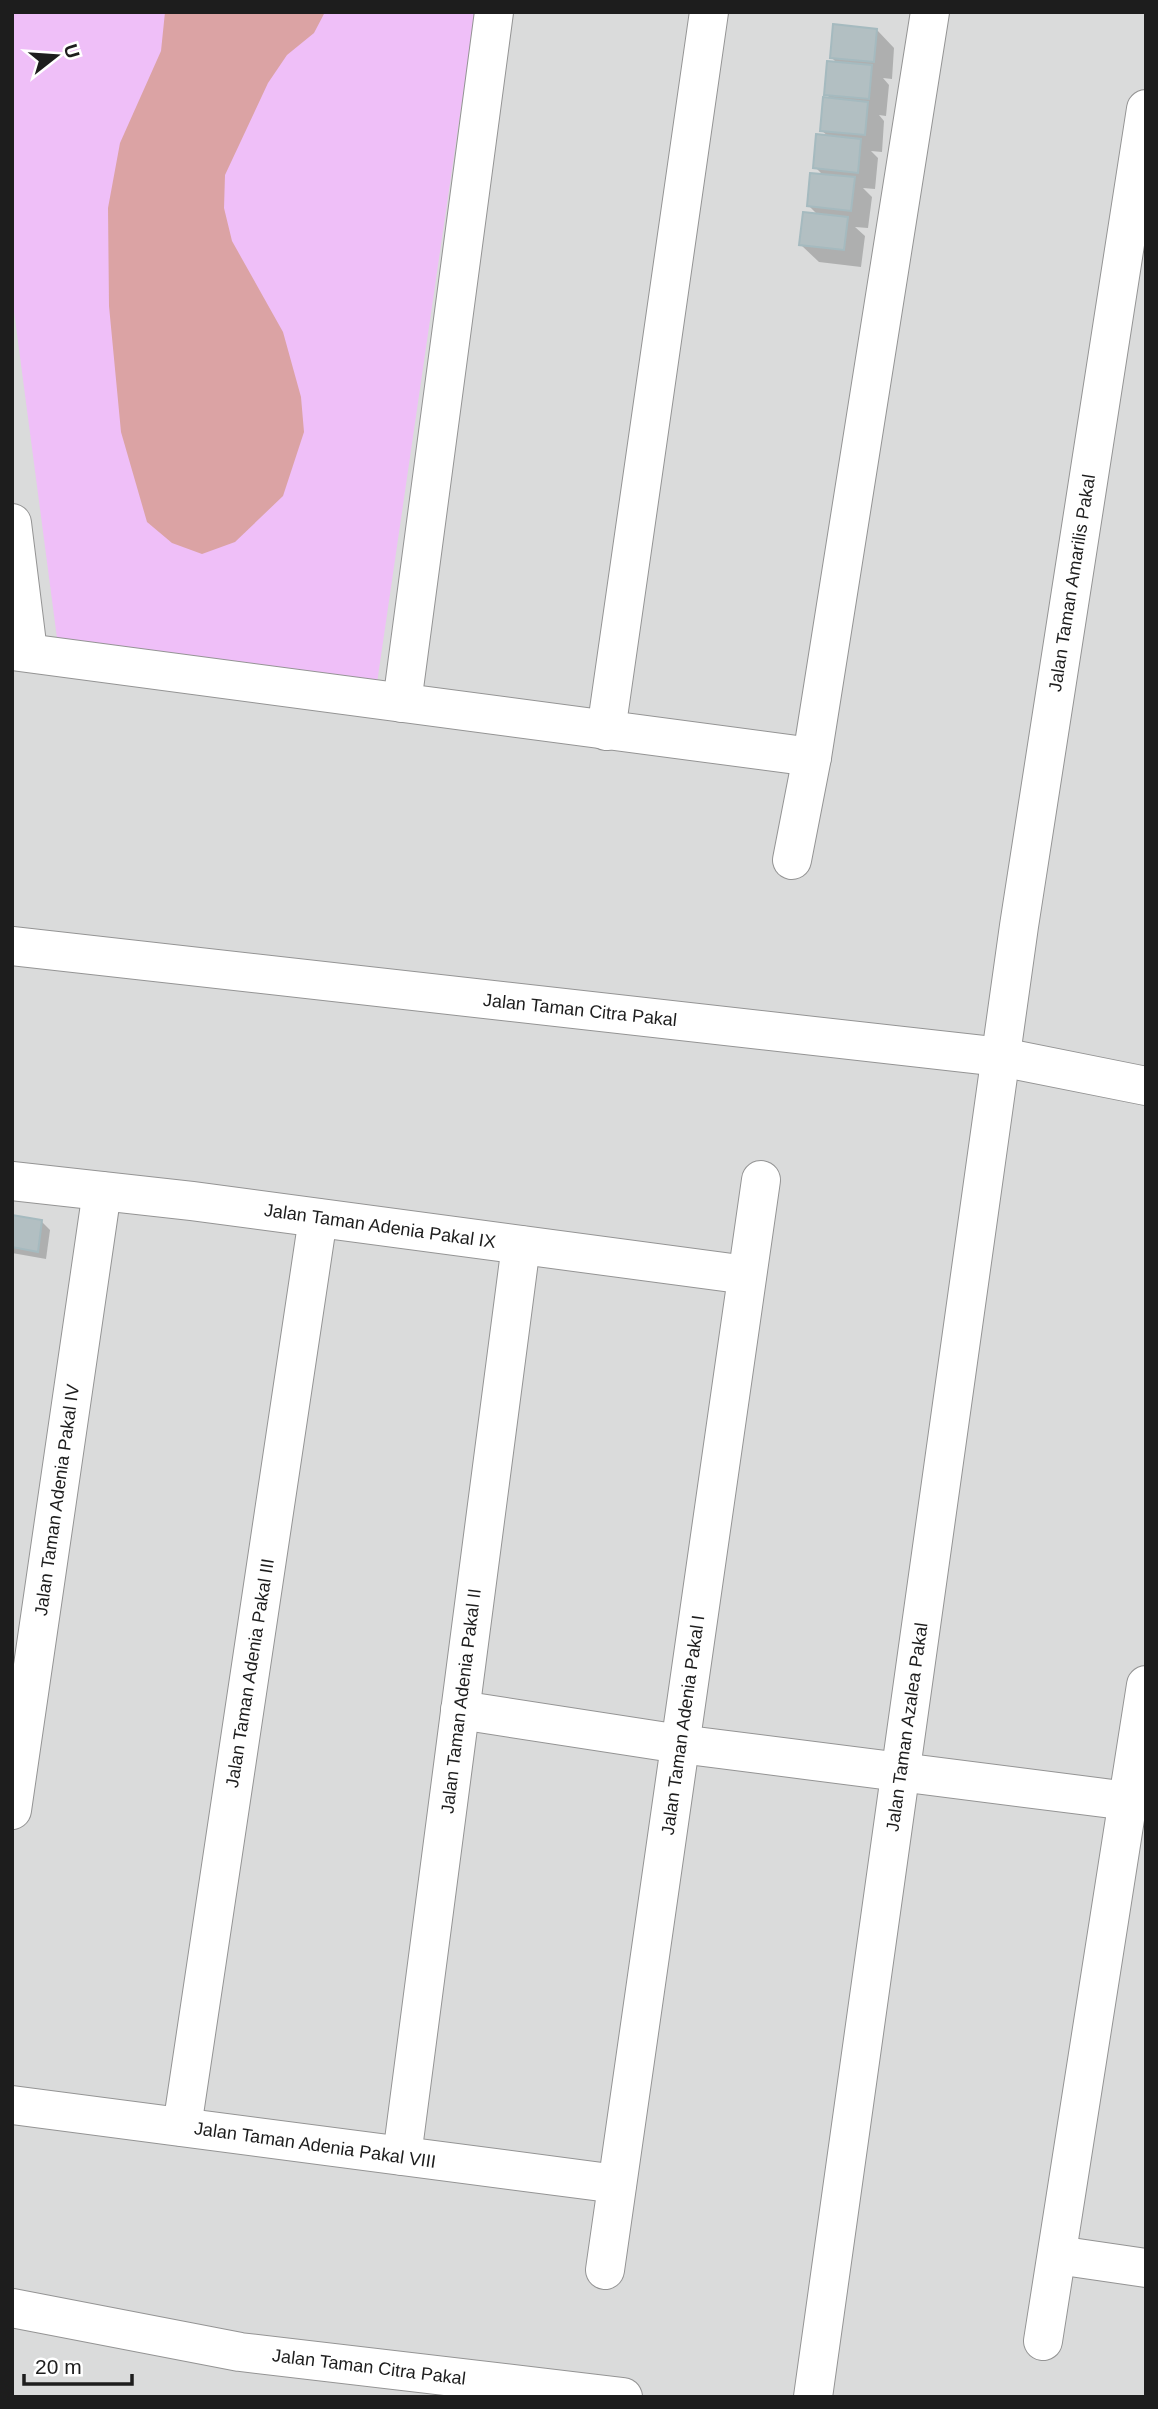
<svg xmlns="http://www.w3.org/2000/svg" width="1158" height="2409" viewBox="0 0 1158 2409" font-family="Helvetica,sans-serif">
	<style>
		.residential { fill: #dadbdb }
		.park { fill: #efbff8 }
		.water { fill: #dba3a4 }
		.shadow { fill: #0003 }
		.building { fill: #b2bfc2; stroke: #a5babf; stroke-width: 2 }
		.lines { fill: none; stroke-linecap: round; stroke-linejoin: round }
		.minor-casing { stroke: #949494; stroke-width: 40 }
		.minor { stroke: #fff; stroke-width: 38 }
		.labels { text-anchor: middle; stroke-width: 5; stroke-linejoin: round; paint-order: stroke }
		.street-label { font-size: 18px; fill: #1d1d1d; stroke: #fff }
	</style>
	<rect width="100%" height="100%" fill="#e3e9ee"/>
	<rect class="residential" x="12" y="12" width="1134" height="2385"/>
	<path class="park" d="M12 12H475L377 683 57 638 12 296Z"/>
	<path class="water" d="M165 12H325L314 33 287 55 268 83 225 175 224 208 232 241 283 332 301 397 304 432 283 496 235 542 202 554 172 543 147 522 121 432 109 306 108 208 120 143 161 51Z"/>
	<g class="shadow">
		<path d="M877 30 894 48 892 79 883 78 889 85 886 116 879 115 884 121 882 152 871 151 878 158 875 189 863 188 872 197 868 228 855 227 865 236 861 267 819 262 801 245 818 215 809 206 824 176 815 167 829 137 821 130 832 100 826 94 838 64 831 57Z"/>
		<path d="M12 1216 42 1222 50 1230 46 1259 12 1253Z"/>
	</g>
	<g class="building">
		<path d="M833 24 877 29 874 62 830 58Z"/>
		<path d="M827 61 872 65 869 99 824 95Z"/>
		<path d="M823 97 868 102 865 135 820 131Z"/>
		<path d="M816 134 861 139 858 173 813 168Z"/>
		<path d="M810 173 855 177 851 211 807 206Z"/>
		<path d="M803 212 848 217 844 250 799 245Z"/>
		<path d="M12 1215 42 1220 38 1252 12 1247Z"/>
	</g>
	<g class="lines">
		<g class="minor-casing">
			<g id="minor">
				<path d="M12 523 28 652"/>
				<path d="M12 651 812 757"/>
				<path d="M402 703 494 12"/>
				<path d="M606 731 709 12"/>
				<path d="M792 860 812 757 930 12"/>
				<path d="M12 946 1001 1057 1146 1086"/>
				<path d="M12 1181 192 1201 747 1275"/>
				<path d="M460 1710 680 1744 1128 1801"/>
				<path d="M12 1810 102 1191"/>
				<path d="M12 2105 617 2184"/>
				<path d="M182 2127 318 1218"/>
				<path d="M402 2156 521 1245"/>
				<path d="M1057 2255 1146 2268"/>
				<path d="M605 2270 761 1180"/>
				<path d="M12 2308 240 2352 623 2397"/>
				<path d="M1043 2341 1146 1685"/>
				<path d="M813 2397 1019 926 1146 109"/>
			</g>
		</g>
		<use href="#minor" class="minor"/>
	</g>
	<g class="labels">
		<g class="street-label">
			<text transform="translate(1072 583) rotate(-81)" y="6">Jalan Taman Amarilis Pakal</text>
			<text transform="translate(580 1010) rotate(6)" y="6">Jalan Taman Citra Pakal</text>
			<text transform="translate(380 1226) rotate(8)" y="6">Jalan Taman Adenia Pakal IX</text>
			<text transform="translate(57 1500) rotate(-82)" y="6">Jalan Taman Adenia Pakal IV</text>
			<text transform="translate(250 1673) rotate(-81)" y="6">Jalan Taman Adenia Pakal III</text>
			<text transform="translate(461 1701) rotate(-83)" y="6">Jalan Taman Adenia Pakal II</text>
			<text transform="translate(683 1725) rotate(-82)" y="6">Jalan Taman Adenia Pakal I</text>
			<text transform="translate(907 1727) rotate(-82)" y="6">Jalan Taman Azalea Pakal</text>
			<text transform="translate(315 2145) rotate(8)" y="6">Jalan Taman Adenia Pakal VIII</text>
			<text transform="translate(369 2367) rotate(7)" y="6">Jalan Taman Citra Pakal</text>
		</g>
	</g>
	<rect width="1158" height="2409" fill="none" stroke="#1d1d1d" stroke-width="28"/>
	<g transform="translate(56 56) rotate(73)" stroke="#ffffff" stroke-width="5" paint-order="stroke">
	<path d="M0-5L12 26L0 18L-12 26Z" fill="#1d1d1d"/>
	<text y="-10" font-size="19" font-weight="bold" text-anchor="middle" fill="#1d1d1d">U</text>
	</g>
	<path d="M24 2374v10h108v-10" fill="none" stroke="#1d1d1d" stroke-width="3.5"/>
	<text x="35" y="2374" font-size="21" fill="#1d1d1d" stroke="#ffffff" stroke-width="5" paint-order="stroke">20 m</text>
</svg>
